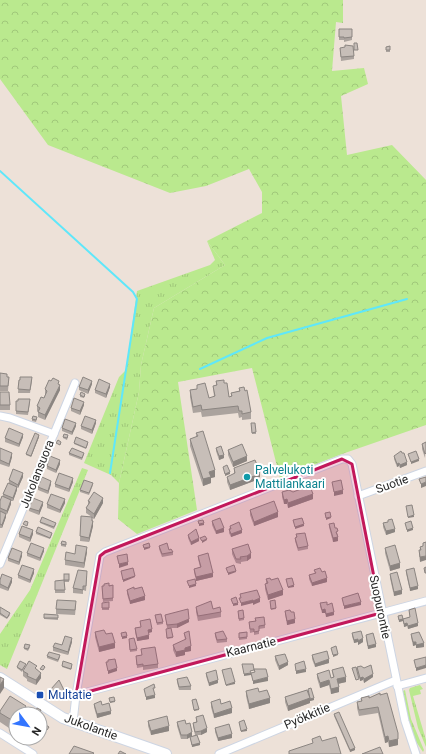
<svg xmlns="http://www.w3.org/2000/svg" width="426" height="754" viewBox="0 0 426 754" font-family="Roboto,sans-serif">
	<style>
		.grass { fill: url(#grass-tufts) }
		.forest { fill: url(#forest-crowns) }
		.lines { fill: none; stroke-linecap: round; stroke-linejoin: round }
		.stream { stroke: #5fe7fa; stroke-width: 2 }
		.street-casing { stroke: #cdd5e3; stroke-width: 9 }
		.secondary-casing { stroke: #cdd5e3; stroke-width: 12 }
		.street { stroke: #fff; stroke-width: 7 }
		.secondary { stroke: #fff; stroke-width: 10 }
		.wall { fill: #aba39e }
		.shaded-wall { fill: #8b8581 }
		.building { fill: #c7beb8; stroke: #8b8581 }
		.marked { fill: #c2185b; fill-opacity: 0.2; stroke: #c2185b; stroke-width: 3; stroke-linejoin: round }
		.culture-dot { fill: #0f9aa8; stroke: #fff; stroke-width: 1.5 }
		.transit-dot { fill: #1a4fb4; stroke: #fff; stroke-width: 1.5 }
		.labels { text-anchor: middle; stroke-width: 4; stroke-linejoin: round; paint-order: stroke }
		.culture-label { font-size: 12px; fill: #0d838f; stroke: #fff; text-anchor: start }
		.street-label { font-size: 12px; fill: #282828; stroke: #fff }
		.transit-label { font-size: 12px; fill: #164399; stroke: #fff; text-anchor: start }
	</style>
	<defs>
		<pattern id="grass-tufts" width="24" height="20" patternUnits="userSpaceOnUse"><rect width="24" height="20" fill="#bae98e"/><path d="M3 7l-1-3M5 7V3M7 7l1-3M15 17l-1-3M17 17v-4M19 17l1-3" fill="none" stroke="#a0c87a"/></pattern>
		<pattern id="forest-crowns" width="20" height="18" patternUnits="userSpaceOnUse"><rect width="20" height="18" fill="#bae98e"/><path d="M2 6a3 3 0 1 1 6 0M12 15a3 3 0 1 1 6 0" fill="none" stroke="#a0c87a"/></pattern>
	</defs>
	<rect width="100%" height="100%" fill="#ede1d8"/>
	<g class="grass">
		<path d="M207 241 225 265 154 308 141 365 139 392 119 483 111 475 84 463 119 377 126 370 137 291 210 265 215 260Z"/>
		<path d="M82 468 88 470 7 669 0 665V634L30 590Z"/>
		<path d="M420 685 423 689 420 690 421 694 413 696 426 740V747L418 728 409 690 410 688Z"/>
		<path d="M405 690 411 719 424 750 423 752 411 734 401 692Z"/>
	</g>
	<path class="forest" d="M0 0H343V23L336 22 332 71 364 68 368 84 341 96 347 155 392 145 426 180V425L342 454 280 478 252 368 178 382 197 510 137 534 118 519 119 483 139 392 141 365 154 308 225 265 207 241 262 213V192L249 169 206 186 170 193 48 145 0 79Z"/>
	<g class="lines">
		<g class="stream">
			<path d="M0 171 133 292 137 299 110 473"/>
			<path d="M200 369 267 338 407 299"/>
		</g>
		<g class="street-casing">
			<g id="street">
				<path d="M0 416 10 418 54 434"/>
				<path d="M358 496 426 471"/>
				<path d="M0 564 75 383"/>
				<path d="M397 686 426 678"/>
				<path d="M76 695 426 601"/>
				<path d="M73 722 76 695 100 556 105 552 342 459H348L352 464 405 721 416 754"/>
				<path d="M0 733 33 754"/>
				<path d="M219 754 396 680"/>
			</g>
		</g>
		<g class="secondary-casing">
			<path id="secondary" d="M0 678 63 718 166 754"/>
		</g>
		<use href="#street" class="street"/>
		<use href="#secondary" class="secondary"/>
	</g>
	<g class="wall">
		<path d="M339 29H352V40L344 42V40H339Z"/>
		<path d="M390 46V52H386V47Z"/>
		<path d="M340 48 354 56V59L341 61Z"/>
		<path d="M0 373 7 377H9L8 391H0Z"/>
		<path d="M19 380 32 381 30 393H18Z"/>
		<path d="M216 381 224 383 229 397 231 396V393L239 391V388L251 412V419L242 420V417L239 418 238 413 202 417 201 412 193 413 190 397V390L197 389V385L209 398 214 397 213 386H216Z"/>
		<path d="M92 384 88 394 79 390V387Z"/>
		<path d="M59 385 60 390 45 420 38 417V412L37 411V406L44 398 45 395V389Z"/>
		<path d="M110 387 106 398 95 393V390Z"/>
		<path d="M0 392 10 405V410H0Z"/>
		<path d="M80 395H85L84 398 80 397Z"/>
		<path d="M16 401 30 402 28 415 16 414Z"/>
		<path d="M84 405 80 415 71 411V408Z"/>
		<path d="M32 419H37L36 422 32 421Z"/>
		<path d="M96 423 92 434 81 429V426Z"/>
		<path d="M251 423 256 432V434H252Z"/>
		<path d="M76 426 72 435 62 431V428Z"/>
		<path d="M196 433 215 477 211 478V483L203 486 190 446V439L196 437Z"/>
		<path d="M23 437 19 447 5 442V438Z"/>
		<path d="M39 437 31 457 26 455V454Z"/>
		<path d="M63 437H68L67 440 63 438Z"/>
		<path d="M426 442 425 458 422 449V444Z"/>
		<path d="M74 443 88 444 86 449 74 444Z"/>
		<path d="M0 448 12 457 9 467 0 464Z"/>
		<path d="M216 448 224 458 219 460 216 451Z"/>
		<path d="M228 450 247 461 233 467 228 455Z"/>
		<path d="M69 453 84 454 82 460 69 455Z"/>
		<path d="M394 456 407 465 400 468 399 466 397 467 394 459Z"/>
		<path d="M60 464 56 473 47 469V466Z"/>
		<path d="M234 468 260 477 257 478V480L230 490 227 482V477L234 474Z"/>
		<path d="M23 477 18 488 17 487V490L13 501H11V504L7 514H6V517L2 528H0V531V501L3 497V494L9 484V480Z"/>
		<path d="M73 482 69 492 55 487V484Z"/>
		<path d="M51 484 48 494 38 490V487Z"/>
		<path d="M93 485 89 495 80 492V490Z"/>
		<path d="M282 492H293L313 499 288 508 287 504H284L282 497Z"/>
		<path d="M88 501 103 503 94 519 92 518 93 526 89 542 80 541 81 516 92 517 86 513V508L88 505Z"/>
		<path d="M65 503 60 513 47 508V504Z"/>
		<path d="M43 505 39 515 29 511V508Z"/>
		<path d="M250 510 278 517 254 526 250 515Z"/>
		<path d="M388 520 395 532 386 535 383 527V523L388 522Z"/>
		<path d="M212 521 224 532 216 534 212 525Z"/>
		<path d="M40 522 56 524 54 529 40 523Z"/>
		<path d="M329 524 335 528 338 535H337L338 541 333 542 329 527Z"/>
		<path d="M230 526 242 533 231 537 229 533Z"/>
		<path d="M36 532 52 534 50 539 36 534Z"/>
		<path d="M19 534H33L30 542 19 537Z"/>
		<path d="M296 534 308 546V549L298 551 295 541V538H296Z"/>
		<path d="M188 535 199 541 191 545 188 538Z"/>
		<path d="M426 542 420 562 419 555V550H420V547L423 546V543Z"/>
		<path d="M61 544H66V547L61 546Z"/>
		<path d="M159 546 169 550 173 552V555L162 557 159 549Z"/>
		<path d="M385 548 400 568 390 571 385 553Z"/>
		<path d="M232 549 251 558 247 561 241 562V564L236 563 232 554Z"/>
		<path d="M44 551 40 561 27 556V553Z"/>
		<path d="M87 552 84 568 65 565V560Z"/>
		<path d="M22 556 19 565 8 561V558Z"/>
		<path d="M198 556 213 577 196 581 194 572V569L200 567 198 559Z"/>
		<path d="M314 570 327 582 312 586 309 579V575L315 574Z"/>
		<path d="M406 570 418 589 410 591 406 573Z"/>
		<path d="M34 573 30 583 18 578V575Z"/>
		<path d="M69 574V582H64L65 593H55V581L64 580Z"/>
		<path d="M390 574 402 594 394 596 390 578Z"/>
		<path d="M87 576 86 591 83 590V594L73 593V588Z"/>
		<path d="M266 579 271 580 283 595 268 600 265 589V584H266Z"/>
		<path d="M0 580 12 582 8 591 0 588Z"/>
		<path d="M113 585V601L103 602 102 586Z"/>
		<path d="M134 589 145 600 130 604 127 594V590Z"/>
		<path d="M270 601 276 608V609L271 610Z"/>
		<path d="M102 603 109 608V610H102Z"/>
		<path d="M320 603 327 605 334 615 326 617 325 613H322L320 606Z"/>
		<path d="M76 606 75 615 56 614V609Z"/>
		<path d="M0 607 10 615 7 619 0 615Z"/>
		<path d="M196 607 213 609 221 612V617L198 621 196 612Z"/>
		<path d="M409 610 418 626 408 629 407 626 404 627 403 621 399 622 398 616 403 619 410 617Z"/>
		<path d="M285 611 291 612 295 623 287 625 285 614Z"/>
		<path d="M238 613 244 618V620L239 621Z"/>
		<path d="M44 614 58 615V620L44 619Z"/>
		<path d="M165 615 189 622 177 628H167Z"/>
		<path d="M155 616 163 622V624L157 625Z"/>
		<path d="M255 618 265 625V628L259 629V634L254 635V632L250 633 249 622 255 621Z"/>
		<path d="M140 621 152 632 148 633 149 639 137 641 135 632V628L141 627Z"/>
		<path d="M166 631 173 637V638L167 639Z"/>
		<path d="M95 632 106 634 115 648 99 652 95 637Z"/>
		<path d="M247 632V639L239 640V633Z"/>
		<path d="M184 633 191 651 185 652V655L176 657 173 650V645L185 640Z"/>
		<path d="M215 633 227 639V642L217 643 215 636Z"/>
		<path d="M352 633 363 642 358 645V642L354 643 352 636Z"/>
		<path d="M411 634 424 647 416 648V645L413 646 411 637Z"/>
		<path d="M366 635 376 647 368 649 366 639Z"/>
		<path d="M129 640 137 649V651L130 652Z"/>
		<path d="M72 642 68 655 53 651V647Z"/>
		<path d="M30 647 28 651 24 649V648Z"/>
		<path d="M141 649 158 664V668L143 670V667L137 668 136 656 142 655Z"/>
		<path d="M312 655 329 663 315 667 312 659Z"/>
		<path d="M47 656 60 657 58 662 47 658Z"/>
		<path d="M275 656 288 665 279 670 275 660Z"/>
		<path d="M26 664 22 672 17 668V667Z"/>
		<path d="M72 665 71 670 62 667V666Z"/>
		<path d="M357 667 373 677 364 683 363 680 360 681 357 670Z"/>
		<path d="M37 669 41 678 36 685 27 681V679L23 676V671Z"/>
		<path d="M332 670 346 682 338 684 339 692 331 694 329 685 320 688 317 678V674L331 678 333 677Z"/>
		<path d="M206 673 218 683 209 686 206 676Z"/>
		<path d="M177 679 191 686V690H179L177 682Z"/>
		<path d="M51 689 64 693 57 699 51 692Z"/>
		<path d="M307 690 314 700 310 701V699V703L288 711 285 702V697Z"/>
		<path d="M246 691 259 692 270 703 249 709 246 696Z"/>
		<path d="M380 693 398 745 389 747 388 742 385 743 378 713 359 716 357 708V702L361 701V698H369Z"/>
		<path d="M211 702 221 704 232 713 214 718 211 707Z"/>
		<path d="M94 704 102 705 111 714 97 718 94 707Z"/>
		<path d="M0 711 26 714 15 732 0 722Z"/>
		<path d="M334 714 355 750 350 752 334 716Z"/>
		<path d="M196 717 207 732 201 735H197L200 745 192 747 190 737 187 739H181L177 726V722L186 724 192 736 191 737 195 735 193 726V723L196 722Z"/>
		<path d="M148 721 169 731 151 735 148 726Z"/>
		<path d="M215 728 232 738 218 741 215 732Z"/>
	</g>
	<g class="shaded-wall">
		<path d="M92 381V384L88 394V390Z"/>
		<path d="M110 384V387L106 398V394Z"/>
		<path d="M60 385V390L45 420V415Z"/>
		<path d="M84 402V405L80 415V411Z"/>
		<path d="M96 420V423L92 434V430Z"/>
		<path d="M76 423V426L72 435V432Z"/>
		<path d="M23 434V437L19 447V444Z"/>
		<path d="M39 435V437L31 457V456Z"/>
		<path d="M12 453V457L9 467V464Z"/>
		<path d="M224 455V458L219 460V456Z"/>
		<path d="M247 456V461L233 467V462Z"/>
		<path d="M419 459V461L411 464V462Z"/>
		<path d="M60 460V464L56 473V470Z"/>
		<path d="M407 462V465L400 468V465Z"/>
		<path d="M399 463V466L397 467V464Z"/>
		<path d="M215 470V477L211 478V483L203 486V479L209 472Z"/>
		<path d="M230 472V474L225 476V474Z"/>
		<path d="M260 472V477L257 478V480L230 490V485Z"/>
		<path d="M23 473V477L18 488V485Z"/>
		<path d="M73 478V482L69 492V489Z"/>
		<path d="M51 481V484L48 494V491Z"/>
		<path d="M426 482V486L421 488V484Z"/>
		<path d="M17 487V490L13 501V498Z"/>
		<path d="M343 490V494L334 496V492Z"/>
		<path d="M313 494V499L288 508V503Z"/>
		<path d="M103 498V503L94 519V514Z"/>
		<path d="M65 499V503L60 513V510Z"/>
		<path d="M287 499V504H284V500Z"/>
		<path d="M11 500V504L7 514V511Z"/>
		<path d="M43 502V505L39 515V511Z"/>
		<path d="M278 512V517L254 526V522Z"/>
		<path d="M6 514V517L2 528V525Z"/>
		<path d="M414 515V517L408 518V517Z"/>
		<path d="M331 517V518L326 520V518Z"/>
		<path d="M93 521V526L89 542V538Z"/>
		<path d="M204 523V525L199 526V524Z"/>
		<path d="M304 524V526L295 529V527Z"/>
		<path d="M224 528V532L216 534V531Z"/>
		<path d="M413 528V530L407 532V530Z"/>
		<path d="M395 529V532L386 535V531Z"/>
		<path d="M33 530V534L30 542V538Z"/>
		<path d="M242 530V533L231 537V534Z"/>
		<path d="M338 537V541L333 542V538Z"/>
		<path d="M199 538V541L191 545V542Z"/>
		<path d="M207 539V540L202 543V541Z"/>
		<path d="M87 547V552L84 568V563Z"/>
		<path d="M150 547V548L144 550V548Z"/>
		<path d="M44 548V551L40 561V558Z"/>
		<path d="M22 552V556L19 565V562Z"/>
		<path d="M251 553V558L247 561V556Z"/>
		<path d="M426 556V560L420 562V557Z"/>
		<path d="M128 562V565L119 568V564Z"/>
		<path d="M400 563V568L390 571V566Z"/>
		<path d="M34 569V573L30 583V580Z"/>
		<path d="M236 571V572L228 575V573Z"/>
		<path d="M213 573V577L196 581V577Z"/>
		<path d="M135 576V577L123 582V580Z"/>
		<path d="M12 578V582L8 591V588Z"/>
		<path d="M327 578V582L312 586V583Z"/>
		<path d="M196 584V586L189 588V586Z"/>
		<path d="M294 585V587L288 588V587Z"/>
		<path d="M418 586V589L410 591V588Z"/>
		<path d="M283 590V595L268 600V595Z"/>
		<path d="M402 590V594L394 596V592Z"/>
		<path d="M145 596V600L130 604V601Z"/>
		<path d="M260 598V602L253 605V601Z"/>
		<path d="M253 600V603L241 606V603Z"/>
		<path d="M361 602V605L344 609V606Z"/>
		<path d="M238 603V605L233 606V604Z"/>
		<path d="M325 609V613H322V610Z"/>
		<path d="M334 612V615L326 617V614Z"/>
		<path d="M189 619V622L177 628V624Z"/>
		<path d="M295 619V623L287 625V621Z"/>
		<path d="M403 619V621L399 622V620Z"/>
		<path d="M407 623V626L404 627V624Z"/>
		<path d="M418 623V626L408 629V626Z"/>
		<path d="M152 629V632L148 633V630Z"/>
		<path d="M149 635V639L137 641V638Z"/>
		<path d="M127 636V638L122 639V637Z"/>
		<path d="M72 638V642L68 655V652Z"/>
		<path d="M363 638V642L358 645V641Z"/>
		<path d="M358 639V642L354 643V640Z"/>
		<path d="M413 642H416V645L413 646Z"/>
		<path d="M115 643V648L99 652V647Z"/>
		<path d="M424 643V647L416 648V645Z"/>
		<path d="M376 644V647L368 649V646Z"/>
		<path d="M191 646V651L185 652V655L176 657V652L185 648Z"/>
		<path d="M338 654V655L333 657V655Z"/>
		<path d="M329 659V663L315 667V664Z"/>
		<path d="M288 662V665L279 670V666Z"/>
		<path d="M426 665V668L416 671V668Z"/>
		<path d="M117 668V671L108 674V671Z"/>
		<path d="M306 669V672L296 674V671Z"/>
		<path d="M41 673V678L36 685V680Z"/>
		<path d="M251 673V675L244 676V674Z"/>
		<path d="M373 674V677L364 683V679Z"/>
		<path d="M268 677V681L253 684V681Z"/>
		<path d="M346 677V682L337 684V679Z"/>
		<path d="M363 677V680L360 681V678Z"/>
		<path d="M4 679V688L0 694V685Z"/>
		<path d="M218 680V683L209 686V683Z"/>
		<path d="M329 680V685L320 688V683Z"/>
		<path d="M235 682V684L226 686V685Z"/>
		<path d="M339 687V692L331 694V689Z"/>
		<path d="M64 690V693L57 699V696Z"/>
		<path d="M155 695V698L146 700V697Z"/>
		<path d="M270 698V703L249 709V704Z"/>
		<path d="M310 698V703L288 711V706Z"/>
		<path d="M314 698V700L310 701V699Z"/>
		<path d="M115 701V702L110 703V702Z"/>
		<path d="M26 706V714H21Z"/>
		<path d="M232 708V713L214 718V714Z"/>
		<path d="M199 709V710L194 711V710Z"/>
		<path d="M111 711V714L97 718V714Z"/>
		<path d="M16 721V731L15 732V722Z"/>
		<path d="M169 726V731L151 735V731Z"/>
		<path d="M207 728V732L201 735V731Z"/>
		<path d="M247 729V731L241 732V731Z"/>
		<path d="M192 732V736L187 739V735Z"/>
		<path d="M232 734V738L218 741V738Z"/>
		<path d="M388 736V742L385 743V737Z"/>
		<path d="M398 739V745L389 747V741Z"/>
		<path d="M200 743V745L192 747V745Z"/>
		<path d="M355 748V750L350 752V750Z"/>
	</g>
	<g class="building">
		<path d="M339 29H352V37L344 38V37H339Z"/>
		<path d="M354 43H357L358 50H354Z"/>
		<path d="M345 45 353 46 354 56 341 57 340 48 345 47Z"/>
		<path d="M390 46V50H386V47Z"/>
		<path d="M0 373 7 374V377H9L8 386H0Z"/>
		<path d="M20 377H32L30 390 18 389 19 380H20Z"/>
		<path d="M83 377 92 381 88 390 79 387Z"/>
		<path d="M53 378 59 381 58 384 60 385 45 415 38 412 40 408 37 406 41 397 44 398 47 391 45 389 49 380 51 381Z"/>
		<path d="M99 379 110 384 106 394 95 390Z"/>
		<path d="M224 380V383H227L229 397 232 396 231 393 240 391 239 388 244 387 245 391 247 390 251 412 242 414V411H239L238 406 202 410 201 405 193 407 190 390 197 389V385L205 383 209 398 215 396 213 386 217 385 216 381Z"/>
		<path d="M0 392H9L10 405H0Z"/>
		<path d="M81 392 85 394 84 397 80 395Z"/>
		<path d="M74 398 84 402 80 411 71 408Z"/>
		<path d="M18 399H30L28 412 16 411V401H18Z"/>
		<path d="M33 416 37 417 36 420 32 419Z"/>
		<path d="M85 416 96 420 92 430 81 426Z"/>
		<path d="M65 419 76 423 72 432 62 428Z"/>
		<path d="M251 423H255L256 432 252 433Z"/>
		<path d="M9 428 23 434 19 444 5 438Z"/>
		<path d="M203 431 215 470 209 472 211 477 203 479 190 439 198 436 196 433Z"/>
		<path d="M35 433 39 435 31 456 26 454Z"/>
		<path d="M64 434 68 435 67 438 63 437Z"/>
		<path d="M76 437 88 442 86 448 74 443Z"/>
		<path d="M58 440 61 442 60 445 56 443Z"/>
		<path d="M426 442V453L425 454 422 444Z"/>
		<path d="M242 444 247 456 233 462 228 450Z"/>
		<path d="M221 446 224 455 219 456 216 448Z"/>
		<path d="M0 448 12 453 9 464 0 460Z"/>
		<path d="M72 448 84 453 82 458 69 453Z"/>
		<path d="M401 451 402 453H404L407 462 400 465 399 463 397 464 394 456Z"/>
		<path d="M416 451 419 459 411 462 408 454Z"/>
		<path d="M50 456 60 460 56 470 47 466Z"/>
		<path d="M255 460 260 472 256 474 257 475 230 485 227 477 235 473 234 468Z"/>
		<path d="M227 465 230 472 225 474 223 467Z"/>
		<path d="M13 469 23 473 18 485 9 480Z"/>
		<path d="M59 473 73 478 69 489 55 484Z"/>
		<path d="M42 477 51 481 48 491 38 487Z"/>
		<path d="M426 477V482L421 484 419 479Z"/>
		<path d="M84 480 93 483 89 493 80 490Z"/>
		<path d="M341 480 343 490 334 492 332 482Z"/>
		<path d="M308 481 313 494 288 503 287 499 284 500 282 492 289 490 293 492 301 489V484Z"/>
		<path d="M8 483 17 487 13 498 3 494Z"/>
		<path d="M94 492 103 498 94 514 86 508 90 502 88 501Z"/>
		<path d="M51 494 65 499 60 510 47 504Z"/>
		<path d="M2 496 11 500 7 511 0 508V501Z"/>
		<path d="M33 498 43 502 39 511 29 508Z"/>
		<path d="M274 501 278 512 254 522 250 510Z"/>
		<path d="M412 505 414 515 408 517 406 506Z"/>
		<path d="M0 511 6 514 2 525 0 524Z"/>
		<path d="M330 512 331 517 326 518 325 513Z"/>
		<path d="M81 516 92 517V521H93L89 538 80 536Z"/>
		<path d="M42 517 56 523 54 527 40 522Z"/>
		<path d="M220 518 224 528 216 531 212 521Z"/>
		<path d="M302 518 304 524 295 527 293 520Z"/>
		<path d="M392 519 395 529 386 531 383 523 388 522V520Z"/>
		<path d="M203 520 204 523 199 524 198 521Z"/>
		<path d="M25 521 28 522 27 526 23 524Z"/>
		<path d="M411 521 413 528 407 530 405 523Z"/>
		<path d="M239 522 242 530 231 534 229 529H231L230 526Z"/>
		<path d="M334 523 335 528H337L338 531 336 532 338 537 333 538 329 524Z"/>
		<path d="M22 526 33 530 30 538 19 534Z"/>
		<path d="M38 527 52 533 50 538 36 532Z"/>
		<path d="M196 529 199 538 191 542 188 535Z"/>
		<path d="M305 533 308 546 298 548 295 538 297 537 296 534Z"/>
		<path d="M205 536 207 539 202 541 200 538Z"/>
		<path d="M62 541 66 542V545L61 544Z"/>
		<path d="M426 542V556L420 557 419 550H421L420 547 423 546V543Z"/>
		<path d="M31 543 44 548 40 558 27 553Z"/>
		<path d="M149 543 150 547 144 548 143 545Z"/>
		<path d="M167 543 169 550 171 549 173 552 162 554 159 546Z"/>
		<path d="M248 544 251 553 247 556 240 557 241 559H236L232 549Z"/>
		<path d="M76 545 87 547 84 563 65 560 66 552 75 554Z"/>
		<path d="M395 545 400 563 390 566 385 548Z"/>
		<path d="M12 548 22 552 19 562 8 558Z"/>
		<path d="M208 553 213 573 196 577 194 569 201 567 198 556Z"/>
		<path d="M127 554 128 562 119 564 117 556Z"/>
		<path d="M22 565 34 569 30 580 18 575Z"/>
		<path d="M234 565 236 571 228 573 226 568Z"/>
		<path d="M426 567V573H425L424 568Z"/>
		<path d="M133 568 135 576 123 580 121 571Z"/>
		<path d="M320 568 322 572 325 571 327 578 312 583 309 575 316 573 314 570Z"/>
		<path d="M414 568 418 586 410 588 406 570Z"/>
		<path d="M78 570 87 571 86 586H83V590L73 588Z"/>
		<path d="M397 572 402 590 394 592 390 574Z"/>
		<path d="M2 574 12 578 8 588 0 584V580Z"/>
		<rect x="64" y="574" width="5" height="6"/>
		<path d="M270 578 271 580 278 578 283 590 268 595 265 584 268 583 266 579Z"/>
		<path d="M292 578 294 585 288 587 286 579Z"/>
		<path d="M195 579 196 584 189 586 187 581Z"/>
		<path d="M64 580 65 590H55V581Z"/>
		<path d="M109 583V586L113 585V598L103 599 102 586H104V584Z"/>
		<path d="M134 587V589L142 587 145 596 130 601 127 590Z"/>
		<path d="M257 590 260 598 253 601V600L241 603 239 598H241L240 594Z"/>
		<path d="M358 593 361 602 344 606 342 598Z"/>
		<path d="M236 597 238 603 233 604 231 599Z"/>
		<path d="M57 600 76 601 75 610 56 609Z"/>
		<path d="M275 600 276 608 271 609 270 601Z"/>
		<path d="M211 601 213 609 220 607 221 612 198 616 196 607Z"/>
		<path d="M109 602V608H102V603Z"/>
		<path d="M327 602V605L332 603 334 612 326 614 325 609 322 610 320 603Z"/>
		<path d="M0 607 10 613 7 618 0 613Z"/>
		<path d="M415 608 418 623 408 626 407 623 404 624 403 619 410 617 409 610Z"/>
		<path d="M188 609 189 619 177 624 167 625 165 615Z"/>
		<path d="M243 610 244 618 239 619 238 611Z"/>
		<path d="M290 610 291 612H294L295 619 287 621 285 611Z"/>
		<path d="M44 614 58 615V618H44Z"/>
		<path d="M161 614 163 622 157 623 155 615Z"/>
		<path d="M402 615 403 619 399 620 398 616Z"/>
		<path d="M264 617 265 625 259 626V631L254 632V629H250L249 622 256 621 255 618Z"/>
		<path d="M150 619 152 629 148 630 149 635 137 638 135 628 141 627 140 621Z"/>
		<path d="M171 628 173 637 167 638 166 629Z"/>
		<path d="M104 630 106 634 112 633 115 643 99 647 95 632Z"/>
		<path d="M189 631 191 646 185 648V650L176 652 173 645 186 639 184 633Z"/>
		<path d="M223 631 227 639 217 640 215 633Z"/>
		<path d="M361 631 363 638 358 641V639L354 640 352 633Z"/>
		<path d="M126 632 127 636 122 637 121 633Z"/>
		<path d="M247 632V637L239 638V633Z"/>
		<path d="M419 632 424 643 416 645V642H413L411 634Z"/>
		<path d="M373 633 376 644 368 646 366 635Z"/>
		<path d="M65 636 72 638 68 652 53 647 55 643 62 645Z"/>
		<path d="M134 638 137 649 130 650 129 639Z"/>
		<path d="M25 644 30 645 28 649 24 648Z"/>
		<path d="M336 646 338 654 333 655 331 648Z"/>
		<path d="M155 647 158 664 143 666V664L137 665 136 656 142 655 141 649Z"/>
		<path d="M327 651 329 659 315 664 312 655Z"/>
		<path d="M49 652 60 655 58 660 47 656Z"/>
		<path d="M285 654 288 662 279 666 275 656Z"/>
		<path d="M426 657V665L416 668 414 660Z"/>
		<path d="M115 659 117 668 108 671 106 662H108V660Z"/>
		<path d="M20 661 26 664 22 670 17 667Z"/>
		<path d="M29 661 37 666 35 668 41 673 36 680 27 676 28 674 23 671Z"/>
		<path d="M63 661 72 664 71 669 62 666Z"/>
		<path d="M304 661 306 669 296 671 295 664Z"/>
		<path d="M242 664H253L254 670 250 671 251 673 244 674Z"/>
		<path d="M43 665 45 667 43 670 40 669Z"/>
		<path d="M371 665 373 674 364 679 363 677 360 678 357 667 361 666 364 668Z"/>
		<path d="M343 667 346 677 337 679 339 687 331 689 329 680 320 683 317 674 329 670 331 678 334 677 332 670Z"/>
		<path d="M356 667 359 679 356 680 352 668Z"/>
		<path d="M231 668 235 682 226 685 222 670Z"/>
		<path d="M254 669H266L268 677 253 681 251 673 255 672Z"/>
		<path d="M216 670 218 680 209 683 206 673Z"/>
		<path d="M0 677 4 679 0 685Z"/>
		<path d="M187 677 191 686 179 687 177 679Z"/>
		<path d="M59 680 64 690 57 696 51 689Z"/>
		<path d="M154 684 155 688H153L155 695 146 697 144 689Z"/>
		<path d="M258 688 259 692 267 690 270 698 249 704 246 691Z"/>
		<path d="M311 688 314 698 310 699 308 689Z"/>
		<path d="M307 690 310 698 288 706 285 697Z"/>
		<path d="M380 693V695L387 693 398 733V739L389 741 388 736 385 737 378 707 359 710 357 702 362 701 361 698 369 696V698Z"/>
		<path d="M10 696 26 706 21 714H16V721L15 722 0 713V711Z"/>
		<path d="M114 697 115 701 110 702 109 698Z"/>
		<path d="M196 699 199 709 194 710 192 700Z"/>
		<path d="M220 699 221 704 230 701 232 708 214 714 211 702Z"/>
		<path d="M101 701 102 705 109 703 111 711 97 714 94 704Z"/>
		<path d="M37 708 41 710 39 714H34Z"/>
		<path d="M339 712 355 748 350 750 334 714Z"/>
		<path d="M203 715 207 728 201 731 195 732 193 723 197 722 196 717Z"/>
		<path d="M167 716 169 726 151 731 148 721Z"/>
		<path d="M185 720 186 724 190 723 192 732 187 735H181L177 722Z"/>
		<path d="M244 720 247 729 241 731 239 722Z"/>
		<path d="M229 724 232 734 218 738 215 728Z"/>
		<path d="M46 725 49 727 47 730 44 728Z"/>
		<path d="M197 735 200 743 192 745 190 737Z"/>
		<path d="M320 736 322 741 336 737 341 754H289V751L313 743 312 739Z"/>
		<path d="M74 746 94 753 93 754H69Z"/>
		<path d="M380 747 383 754H362Z"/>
		<path d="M120 751 126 754H118Z"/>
	</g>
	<path class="marked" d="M342 459 352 464 381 613 76 695 100 556 105 552Z"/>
	<circle class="culture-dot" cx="247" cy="477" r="4"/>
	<rect class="transit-dot" x="36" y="691" width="8" height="8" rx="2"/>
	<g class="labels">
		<g class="culture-label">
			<text x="255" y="474">Palvelukoti<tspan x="255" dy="14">Mattilankaari</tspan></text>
		</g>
		<g class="street-label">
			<text transform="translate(37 474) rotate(-68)" y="4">Jukolansuora</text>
			<text transform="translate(392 484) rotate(-20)" y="4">Suotie</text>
			<text transform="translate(380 607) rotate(78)" y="4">Suopurontie</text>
			<text transform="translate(251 647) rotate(-14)" y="4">Kaarnatie</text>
			<text transform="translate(307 716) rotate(-23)" y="4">Pyökkitie</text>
			<text transform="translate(91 727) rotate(20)" y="4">Jukolantie</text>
		</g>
		<g class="transit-label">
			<text x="48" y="699">Multatie</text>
		</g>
	</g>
	<g transform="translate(28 726) rotate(122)"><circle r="19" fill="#ffffff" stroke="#a9a9a9"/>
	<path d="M0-3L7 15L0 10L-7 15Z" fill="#3375ff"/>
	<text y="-6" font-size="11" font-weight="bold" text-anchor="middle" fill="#282828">N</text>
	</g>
</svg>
